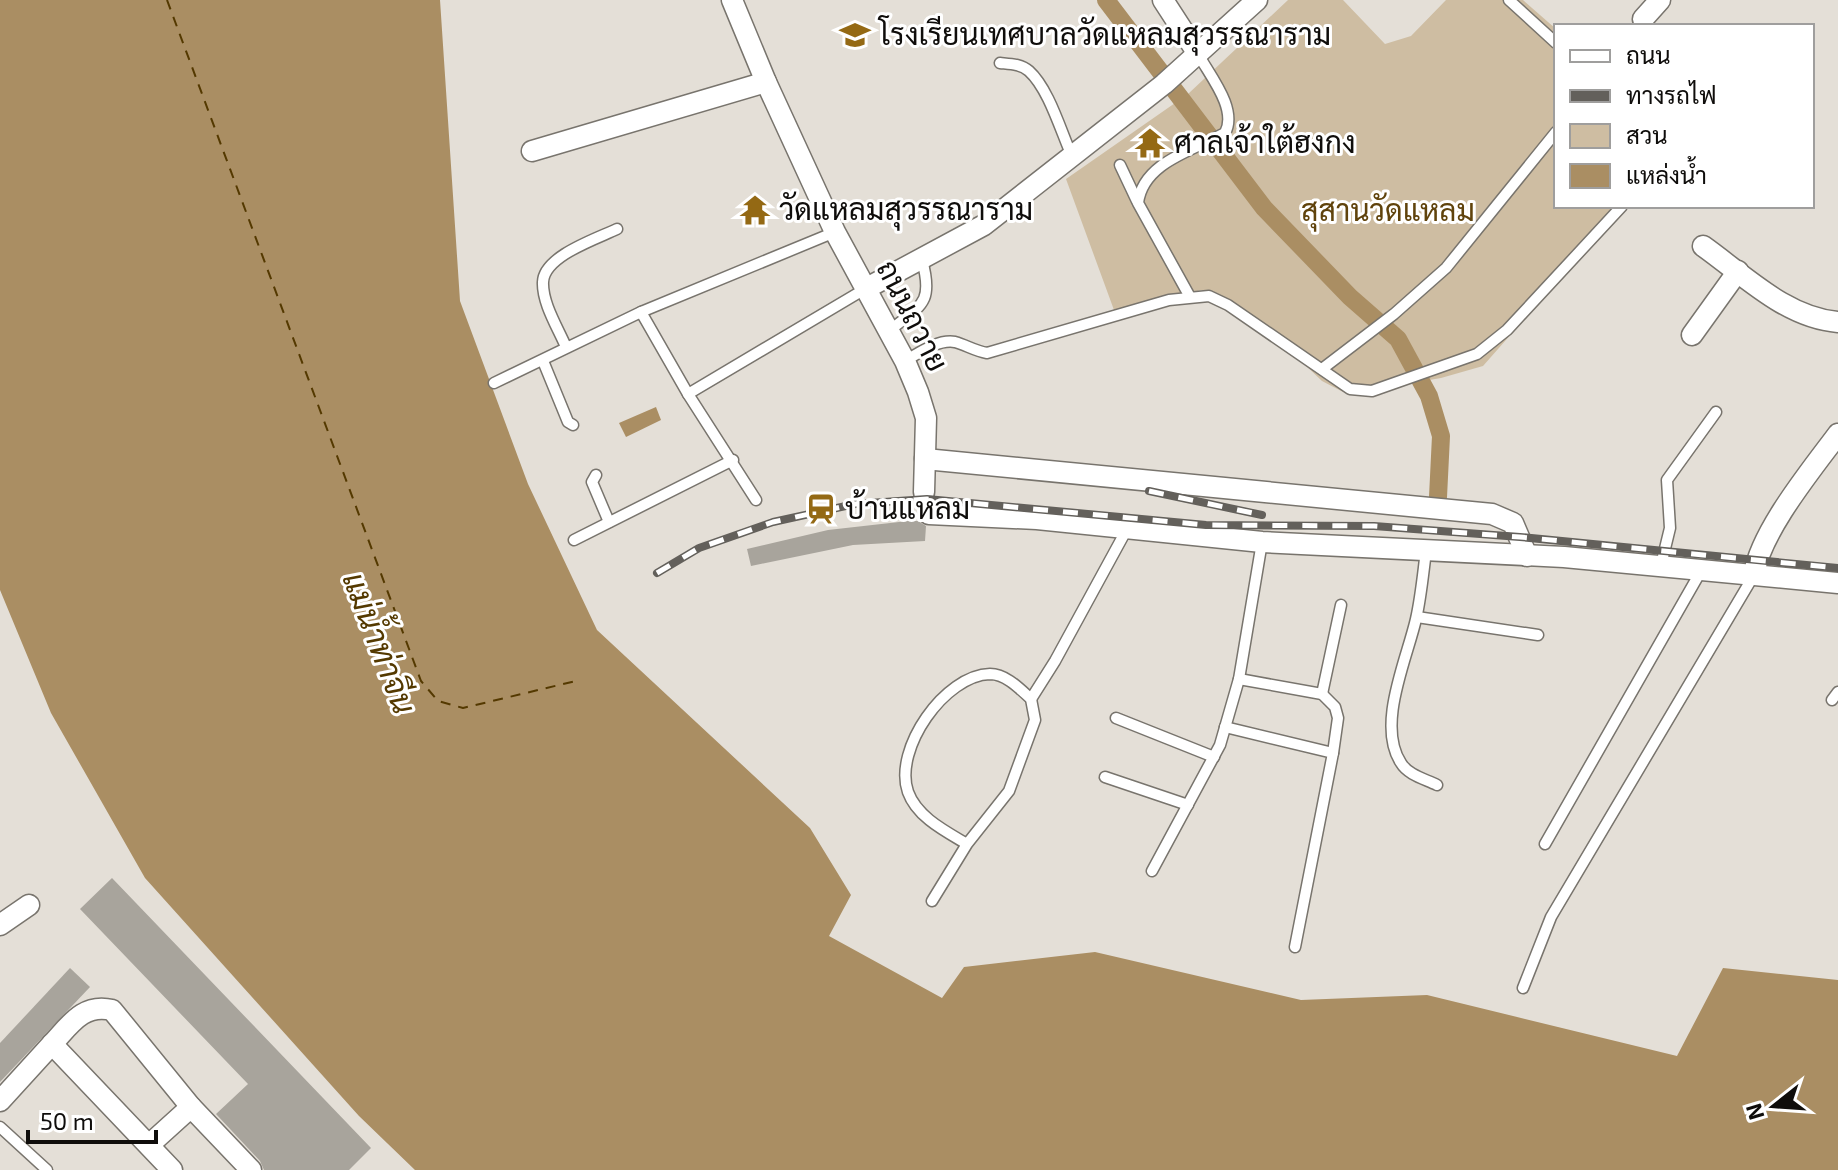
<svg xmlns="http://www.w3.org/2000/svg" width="1838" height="1170" viewBox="0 0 1838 1170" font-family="'Exo 2',Sarabun,sans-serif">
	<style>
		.green { fill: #cebda2 }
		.water { fill: #aa8e63 }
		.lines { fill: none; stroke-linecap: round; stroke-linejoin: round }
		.canal { stroke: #aa8e63; stroke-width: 18 }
		.ferry { stroke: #543900; stroke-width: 2; stroke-dasharray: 10 8; stroke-linecap: butt }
		.building { fill: #a8a49c }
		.service-casing { stroke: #78746d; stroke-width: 13 }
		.minor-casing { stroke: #78746d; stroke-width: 23 }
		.service { stroke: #fff; stroke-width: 10 }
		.minor { stroke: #fff; stroke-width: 20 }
		.rail-casing { stroke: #63605b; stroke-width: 8 }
		.rail { stroke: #fff; stroke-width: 5; stroke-dasharray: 15; stroke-linecap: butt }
		.labels { text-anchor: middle; stroke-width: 6; stroke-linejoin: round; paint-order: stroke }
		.poi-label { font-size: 30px; fill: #0f0d0b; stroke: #fff; text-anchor: start }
		.park-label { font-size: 30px; fill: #60430c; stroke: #fff }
		.street-label { font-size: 30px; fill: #0f0d0b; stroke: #fff }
		.water-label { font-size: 32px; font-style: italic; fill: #543900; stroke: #fff }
	</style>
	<rect width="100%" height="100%" fill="#e4dfd7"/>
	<path class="green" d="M1288 0H1343L1385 44 1411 36 1446 0H1523L1556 29V206H1624L1483 366 1441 378 1347 394 1322 381 1257 319 1202 290 1114 310 1066 179 1188 94Z"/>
	<g class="water">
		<path d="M0 0H440L460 301 528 484 597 630 810 828 851 895 829 936 942 998 964 967 1095 952 1301 1000 1427 995 1677 1056 1723 968 1838 980V1170H415L359 1116 145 878 51 713 0 590Z"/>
		<path d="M656 407 661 420 626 437 619 423Z"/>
	</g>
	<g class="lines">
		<path class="canal" d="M1106 0 1264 208 1350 297 1398 339 1429 396 1441 436 1438 497"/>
		<path class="ferry" d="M167 0 421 681 438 701 463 708 580 680"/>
	</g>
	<g class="building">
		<path d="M908 521H918L926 526 925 541 853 545 751 566 747 549 828 530Z"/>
		<path d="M112 878 371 1148 349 1170H264L260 1161 216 1114 248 1084 80 909Z"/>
		<path d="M70 968 90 987 0 1082V1043Z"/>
	</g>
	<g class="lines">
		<g class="service-casing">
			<g id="service">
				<path d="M1509 0 1556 43"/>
				<path d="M1000 63C1010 64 1021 64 1029 71 1049 89 1061 132 1072 156"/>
				<path d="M1120 165 1137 201"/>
				<path d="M1190 297 1138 203C1143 162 1194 150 1225 133 1238 109 1210 76 1198 54"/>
				<path d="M641 312 835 232"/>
				<path d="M889 331C921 305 934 304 922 260"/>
				<path d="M566 347C558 328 542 303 543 282 544 256 596 239 617 229"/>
				<path d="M543 361 568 422 573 425"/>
				<path d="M905 361C919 353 938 339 955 342 966 345 975 351 987 353L1169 300 1209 296 1228 305 1350 389 1372 391 1477 354 1507 330 1622 206"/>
				<path d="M1322 369 1394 314 1446 268 1556 132"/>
				<path d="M494 383 641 312 688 394 756 500"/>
				<path d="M688 394 865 289"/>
				<path d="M596 475 592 482 609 522"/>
				<path d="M574 540 733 460"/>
				<path d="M1426 551C1423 574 1421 597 1416 619 1407 659 1376 725 1401 763 1408 775 1425 779 1437 785"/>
				<path d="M1661 565 1670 528 1667 480 1716 412"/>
				<path d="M1417 617 1538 635"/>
				<path d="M1239 679 1322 694 1335 707 1338 718 1333 753"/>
				<path d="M1322 694 1341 605"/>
				<path d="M1031 699 1055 661 1127 529"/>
				<path d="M1832 700 1838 692"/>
				<path d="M1116 718 1214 757"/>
				<path d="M1225 727 1333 753 1295 947"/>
				<path d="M1105 777 1188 805"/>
				<path d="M1545 844 1701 571"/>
				<path d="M1152 871 1220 745 1239 679 1262 542"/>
				<path d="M932 901 967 844 1009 791 1035 720 1031 699C1020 689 1006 674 990 674 945 675 893 749 908 792 917 817 945 831 967 844"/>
				<path d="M1523 988 1551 917 1754 575"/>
				<path d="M0 1127 47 1170"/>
			</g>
		</g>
		<g class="minor-casing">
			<g id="minor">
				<path d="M732 0 766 82 835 232 905 361 918 392 926 418 924 492"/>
				<path d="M1163 0 1198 54"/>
				<path d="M1643 19 1660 0"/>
				<path d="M532 151 766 82"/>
				<path d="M1703 246C1744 275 1786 318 1838 322"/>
				<path d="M865 289 984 225 1164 84 1257 0"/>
				<path d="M1692 335 1738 271"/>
				<path d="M925 459 1492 514 1513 523 1527 556"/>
				<path d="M929 514 1037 519 1262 542 1564 557 1838 583"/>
				<path d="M1754 574C1761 531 1812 469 1838 434"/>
				<path d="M0 925 29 905"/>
				<path d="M52 1044C70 1025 83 1003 112 1010L191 1107"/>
				<path d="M0 1101 52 1044 172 1170"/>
				<path d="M149 1145 191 1107 251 1170"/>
			</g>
		</g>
		<use href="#service" class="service"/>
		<use href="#minor" class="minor"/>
		<g class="rail-casing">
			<g id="rail">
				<path d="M1149 491 1262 515"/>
				<path d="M657 573 699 548 773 522 855 504 927 499 1206 525 1374 526 1520 537 1838 568"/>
			</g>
		</g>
		<use href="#rail" class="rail"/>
	</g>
	<defs>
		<g id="school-bare" transform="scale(2.4)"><path d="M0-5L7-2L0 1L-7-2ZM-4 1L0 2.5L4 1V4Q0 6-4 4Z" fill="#946914" stroke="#fff" stroke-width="2.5" paint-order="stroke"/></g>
		<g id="temple-bare" transform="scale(2.4)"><path d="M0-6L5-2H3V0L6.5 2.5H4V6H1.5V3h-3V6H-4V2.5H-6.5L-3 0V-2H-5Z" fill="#946914" stroke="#fff" stroke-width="2.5" paint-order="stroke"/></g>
		<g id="station-bare" transform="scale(2.4)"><path d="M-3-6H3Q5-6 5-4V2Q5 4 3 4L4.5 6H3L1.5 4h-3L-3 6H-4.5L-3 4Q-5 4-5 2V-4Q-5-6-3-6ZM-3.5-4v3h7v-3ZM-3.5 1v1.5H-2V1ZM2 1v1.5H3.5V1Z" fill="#946914" stroke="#fff" stroke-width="2.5" paint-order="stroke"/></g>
	</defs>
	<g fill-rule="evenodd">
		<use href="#school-bare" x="855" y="35"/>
		<use href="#temple-bare" x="1150" y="143"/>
		<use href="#temple-bare" x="755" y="210"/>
		<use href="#station-bare" x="821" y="509"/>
	</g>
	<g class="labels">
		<g class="poi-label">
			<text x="879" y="45">โรงเรียนเทศบาลวัดแหลมสุวรรณาราม</text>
			<text x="1174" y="153">ศาลเจ้าใต้ฮงกง</text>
			<text x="779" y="220">วัดแหลมสุวรรณาราม</text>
			<text x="845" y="519">บ้านแหลม</text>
		</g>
		<g class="park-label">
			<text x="1388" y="221">สุสานวัดแหลม</text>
		</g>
		<g class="street-label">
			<text transform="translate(912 316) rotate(63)" y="10">ถนนถวาย</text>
		</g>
		<g class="water-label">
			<text transform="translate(379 643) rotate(69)" y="11">แม่น้ำท่าจีน</text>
		</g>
	</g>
	<rect x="1554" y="24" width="260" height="184" fill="#ffffff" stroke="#9f9e9d" stroke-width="2"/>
	<rect x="1570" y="50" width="40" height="12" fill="#ffffff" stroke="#9f9e9d" stroke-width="2"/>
	<text x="1626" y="64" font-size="24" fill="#0f0d0b">ถนน</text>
	<rect x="1570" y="90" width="40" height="12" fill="#63605b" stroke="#9f9e9d" stroke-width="2"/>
	<text x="1626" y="104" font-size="24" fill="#0f0d0b">ทางรถไฟ</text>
	<rect x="1570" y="124" width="40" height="24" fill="#cebda2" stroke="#9f9e9d" stroke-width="2"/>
	<text x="1626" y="144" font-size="24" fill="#0f0d0b">สวน</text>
	<rect x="1570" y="164" width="40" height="24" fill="#aa8e63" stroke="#9f9e9d" stroke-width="2"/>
	<text x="1626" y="184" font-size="24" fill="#0f0d0b">แหล่งน้ำ</text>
	<g transform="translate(1774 1106) rotate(253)" stroke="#ffffff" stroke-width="6" paint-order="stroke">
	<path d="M0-6L14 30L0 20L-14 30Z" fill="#0f0d0b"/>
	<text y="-12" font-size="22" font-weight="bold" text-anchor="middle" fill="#0f0d0b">N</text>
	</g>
	<path d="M28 1130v12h128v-12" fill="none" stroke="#0f0d0b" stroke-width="4"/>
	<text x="40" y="1130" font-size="24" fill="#0f0d0b" stroke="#ffffff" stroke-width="6" paint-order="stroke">50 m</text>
</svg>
